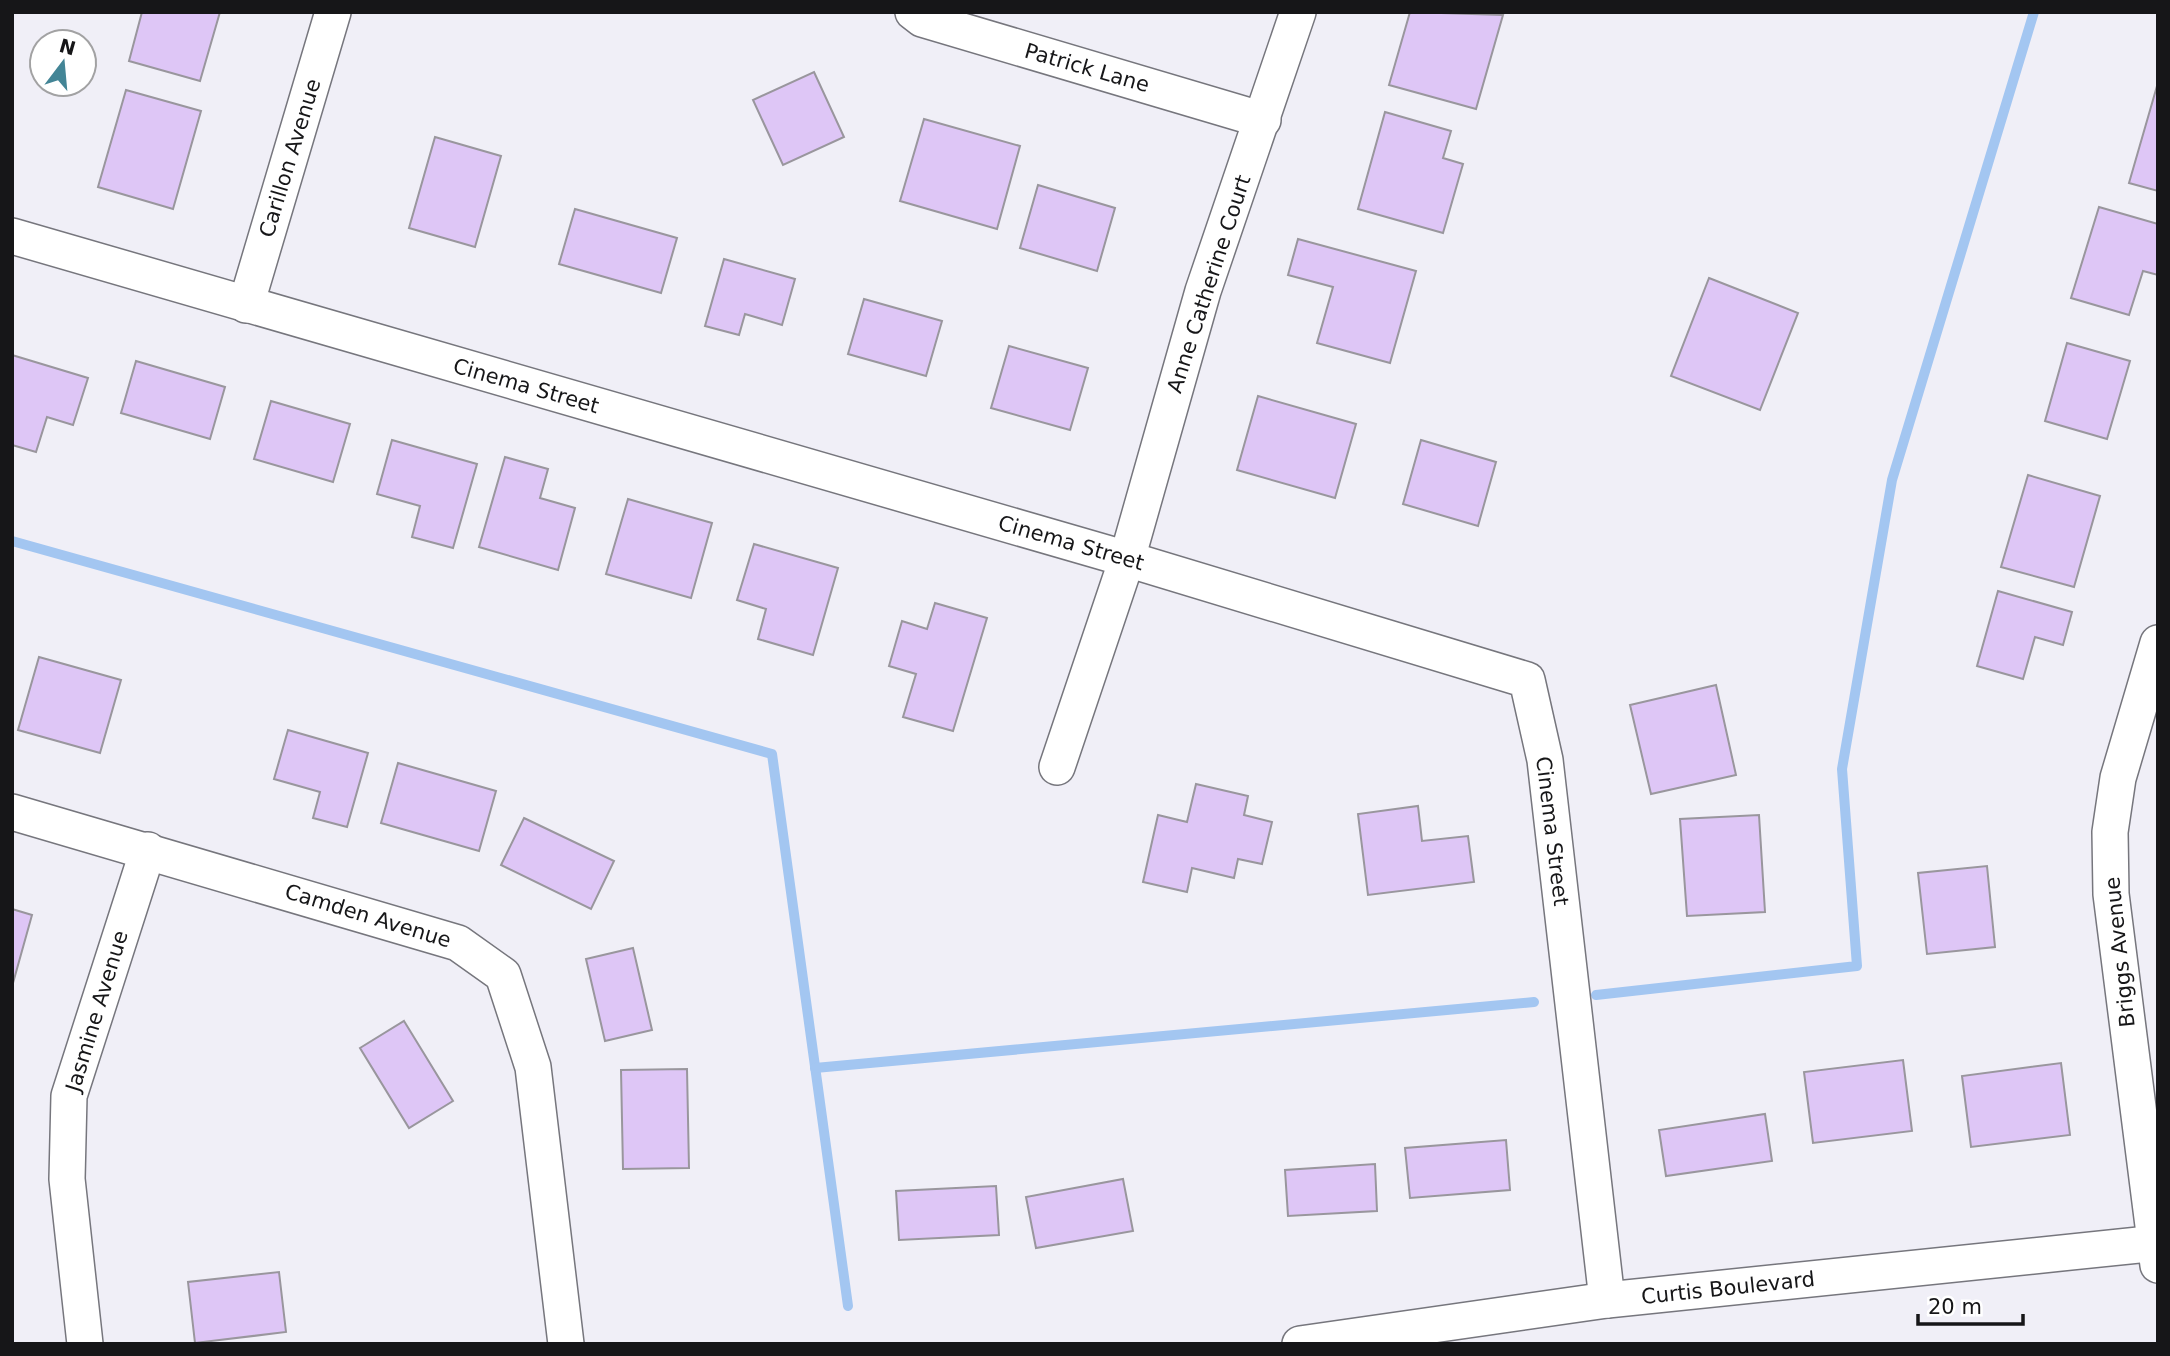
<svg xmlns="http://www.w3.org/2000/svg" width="2170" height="1356" viewBox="0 0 2170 1356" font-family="'DejaVu Sans',sans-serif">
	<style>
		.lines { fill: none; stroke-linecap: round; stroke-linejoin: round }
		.stream { stroke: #a3c6f1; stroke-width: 10 }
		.building { fill: #dec6f6; stroke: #99969d; stroke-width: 2 }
		.minor-casing { stroke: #76767d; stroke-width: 38 }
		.minor { stroke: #fff; stroke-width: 35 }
		.labels { text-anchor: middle; stroke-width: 5; stroke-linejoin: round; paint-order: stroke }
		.street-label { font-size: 21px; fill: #161618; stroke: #fff }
	</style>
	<rect width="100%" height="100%" fill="#f0eff7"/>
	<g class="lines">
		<g class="stream">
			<path d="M12 541 772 754 848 1306"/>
			<path d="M1596 995 1857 966 1842 769 1892 480 2034 12"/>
			<path d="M815 1068 1534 1002"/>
		</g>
	</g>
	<g class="building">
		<path d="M142 12H220L200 81 129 61Z"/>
		<path d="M1410 12 1503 15 1476 109 1389 85Z"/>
		<path d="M814 72 844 137 783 165 753 100Z"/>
		<path d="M2157 86H2158V191L2129 183Z"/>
		<path d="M126 90 201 111 173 209 98 187Z"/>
		<path d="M1385 112 1451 131 1443 158 1463 164 1443 233 1358 209Z"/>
		<path d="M924 119 1020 146 997 229 900 201Z"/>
		<path d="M435 137 501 156 475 247 409 228Z"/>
		<path d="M1038 185 1115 208 1097 271 1020 248Z"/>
		<path d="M2099 207 2158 224V275L2143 271 2129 315 2071 298Z"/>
		<path d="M575 209 677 238 661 293 559 264Z"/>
		<path d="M1298 239 1416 271 1390 363 1317 343 1333 287 1288 275Z"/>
		<path d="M724 259 795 279 782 325 745 314 739 335 705 326Z"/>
		<path d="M1709 278 1798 313 1760 410 1671 376Z"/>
		<path d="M864 299 942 321 926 376 848 354Z"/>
		<path d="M2067 343 2130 361 2107 439 2045 421Z"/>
		<path d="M1009 346 1088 368 1070 430 991 408Z"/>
		<path d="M12 355 88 378 73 425 47 417 36 452 12 445Z"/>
		<path d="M136 361 225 387 210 439 121 413Z"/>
		<path d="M1258 396 1356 424 1335 498 1237 470Z"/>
		<path d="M271 401 350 424 333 482 254 459Z"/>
		<path d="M392 440 477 464 453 548 412 537 420 506 377 494Z"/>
		<path d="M1421 440 1496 462 1478 526 1403 504Z"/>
		<path d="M505 457 548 469 540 498 575 508 558 570 479 547Z"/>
		<path d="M2028 475 2100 496 2074 587 2001 567Z"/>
		<path d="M628 499 712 523 691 598 606 574Z"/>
		<path d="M754 544 838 568 813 655 758 639 766 609 737 600Z"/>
		<path d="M1998 591 2072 612 2063 645 2035 637 2023 679 1977 666Z"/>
		<path d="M935 603 987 618 953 731 903 717 916 674 889 666 902 621 927 629Z"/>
		<path d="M39 657 121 680 100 753 18 730Z"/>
		<path d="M1716 685 1736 775 1651 794 1630 705Z"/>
		<path d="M288 730 368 753 347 827 313 818 320 792 274 779Z"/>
		<path d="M398 763 496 791 479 851 381 823Z"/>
		<path d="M1196 784 1248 796 1244 815 1272 822 1262 864 1238 859 1234 878 1192 868 1187 892 1143 882 1158 815 1187 822Z"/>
		<path d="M1418 806 1422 841 1468 836 1474 882 1368 895 1358 814Z"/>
		<path d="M1759 815 1765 912 1687 916 1680 819Z"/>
		<path d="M524 818 614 861 591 909 501 865Z"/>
		<path d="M1987 866 1995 947 1927 954 1918 873Z"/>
		<path d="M12 909 32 915 13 983 12 982Z"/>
		<path d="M633 948 652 1030 605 1041 586 959Z"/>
		<path d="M404 1021 453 1101 409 1128 360 1048Z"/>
		<path d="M1903 1060 1912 1131 1813 1143 1804 1072Z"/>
		<path d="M2061 1063 2070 1135 1971 1147 1962 1076Z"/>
		<path d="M687 1069 689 1168 623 1169 621 1070Z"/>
		<path d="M1765 1114 1772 1161 1666 1176 1659 1130Z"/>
		<path d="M1506 1140 1510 1190 1410 1198 1405 1148Z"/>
		<path d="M1375 1164 1377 1211 1288 1216 1285 1170Z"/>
		<path d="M1123 1179 1133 1231 1036 1248 1026 1197Z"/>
		<path d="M996 1186 999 1235 899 1240 896 1191Z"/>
		<path d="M279 1272 286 1332 195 1343 188 1282Z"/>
	</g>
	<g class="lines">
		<g class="minor-casing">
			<g id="minor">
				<path d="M913 12 922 19 1263 120"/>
				<path d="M12 236 1127 559 1527 680 1545 760 1607 1300"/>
				<path d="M246 305 333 12"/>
				<path d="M2158 643 2118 778 2110 832 2111 894 2158 1265"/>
				<path d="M1057 767 1127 559 1203 291 1298 12"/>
				<path d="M12 812 458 943 503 975 533 1067 566 1344"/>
				<path d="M85 1344 67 1179 69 1096 148 850"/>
				<path d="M1300 1344 1607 1300 2158 1243"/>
			</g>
		</g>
		<use href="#minor" class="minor"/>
	</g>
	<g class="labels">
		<g class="street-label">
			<text transform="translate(1087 68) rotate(16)" y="7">Patrick Lane</text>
			<text transform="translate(290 158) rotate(-73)" y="7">Carillon Avenue</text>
			<text transform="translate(1209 284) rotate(-72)" y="7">Anne Catherine Court</text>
			<text transform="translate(526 386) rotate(16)" y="7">Cinema Street</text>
			<text transform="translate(1071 543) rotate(16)" y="7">Cinema Street</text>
			<text transform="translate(1552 831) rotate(83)" y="7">Cinema Street</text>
			<text transform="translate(368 916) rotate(17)" y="7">Camden Avenue</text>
			<text transform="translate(2120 952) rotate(-96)" y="7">Briggs Avenue</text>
			<text transform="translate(97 1011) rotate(-73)" y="7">Jasmine Avenue</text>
			<text transform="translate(1728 1288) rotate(-6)" y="7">Curtis Boulevard</text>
		</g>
	</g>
	<rect width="2170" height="1356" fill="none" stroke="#161618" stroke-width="28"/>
	<g transform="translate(63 63) rotate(16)"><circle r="33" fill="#ffffff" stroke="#a2a2a3" stroke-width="2"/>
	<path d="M0-5L12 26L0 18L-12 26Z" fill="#438596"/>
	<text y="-10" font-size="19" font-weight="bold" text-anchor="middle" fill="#161618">N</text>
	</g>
	<path d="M1918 1314v10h105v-10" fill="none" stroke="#161618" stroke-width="3.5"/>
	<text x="1928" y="1314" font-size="21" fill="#161618" stroke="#ffffff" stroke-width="5" paint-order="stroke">20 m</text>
</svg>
